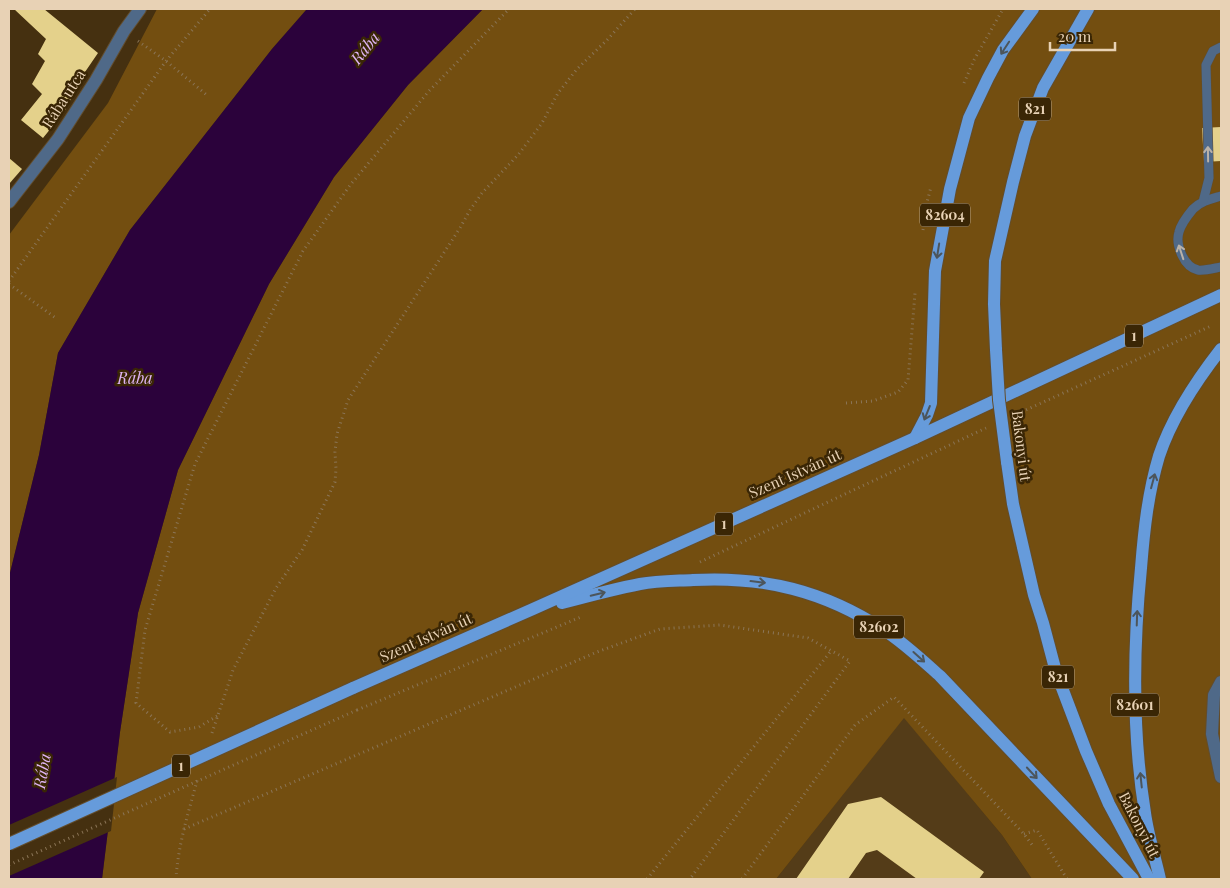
<svg xmlns="http://www.w3.org/2000/svg" width="1230" height="888" viewBox="0 0 1230 888" font-family="'Playfair Display',serif">
	<style>
		.built { fill: #543c18 }
		.green { fill: #734e10 }
		.water { fill: #2b023b }
		.pier { fill: #453010 }
		.building { fill: #e4d18b }
		.lines { fill: none; stroke-linecap: round; stroke-linejoin: round }
		.lane-casing { stroke: #624d2e; stroke-width: 10 }
		.street-casing { stroke: #624d2e; stroke-width: 14 }
		.primary-casing { stroke: #624d2e; stroke-width: 14 }
		.path { stroke: #8b7557; stroke-width: 3; stroke-dasharray: 1 4; stroke-linecap: butt }
		.lane { stroke: #4f6988; stroke-width: 9 }
		.street { stroke: #4f6988; stroke-width: 12 }
		.primary { stroke: #669bdb; stroke-width: 12 }
		.primary-bridge-casing { stroke: #624d2e; stroke-width: 14; stroke-linecap: butt }
		.path-bridge { stroke: #8b7557; stroke-width: 3; stroke-dasharray: 1 4; stroke-linecap: butt }
		.primary-bridge { stroke: #669bdb; stroke-width: 12 }
		.oneway { stroke: #4c555b }
		.oneway2 { stroke: #bab2a8 }
		.labels { text-anchor: middle; stroke-width: 5; stroke-linejoin: round; paint-order: stroke }
		.shield { fill: #3a2605; stroke: #b49e80; stroke-width: 1 }
		.shield-label { font-size: 14px; font-weight: bold; fill: #e8d2b5 }
		.street-label { font-size: 15px; fill: #e8d2b5; stroke: #3a2605 }
		.water-label { font-size: 16px; font-style: italic; fill: #deb4f3; stroke: #3a2605 }
	</style>
	<rect width="100%" height="100%" fill="#453010"/>
	<path class="built" d="M904 717 1002 835 1032 879H776Z"/>
	<g class="green">
		<path d="M157 9H307L272 49 130 230 58 353 39 455 9 577V235L108 103Z"/>
		<path d="M483 9H1221V879H1032L1002 835 904 718 776 879H102L120 732 138 613 178 470 269 284 334 177 408 85Z"/>
	</g>
	<path class="water" d="M307 9H483L408 85 334 177 269 284 178 470 138 613 120 732 102 879H9V577L39 455 58 353 130 230 272 49Z"/>
	<path class="pier" d="M117 777 111 831 9 876V825Z"/>
	<g class="building">
		<path d="M14 9H44L98 53 85 72 64 112 43 138 21 120 42 94 32 84 45 61 38 54 46 39Z"/>
		<path d="M1221 127V161L1204 162 1202 128Z"/>
		<path d="M9 158 22 169 9 184Z"/>
		<path d="M881 797 984 872 979 879H917L877 850 866 853 848 879H796L848 804Z"/>
	</g>
	<g class="lines">
		<g class="lane-casing">
			<g id="lane">
				<path d="M1221 196C1211 199 1201 201 1193 209 1188 215 1181 224 1179 232 1175 245 1184 267 1198 270 1204 271 1215 268 1221 267"/>
				<path d="M1203 202 1209 178 1206 65 1213 51 1221 47"/>
			</g>
		</g>
		<g class="street-casing">
			<g id="street">
				<path d="M9 202 58 139 96 80 124 31 140 9"/>
				<path d="M1221 682 1214 695 1212 734 1221 777"/>
			</g>
		</g>
		<g class="primary-casing">
			<g id="primary">
				<path d="M996 350 994 304 995 261 1013 182 1025 136 1043 88 1088 9"/>
				<path d="M915 438 927 415 931 403 935 271 950 189 969 118 988 78 1003 50 1033 9"/>
				<path d="M1007 462 1013 504 1034 595 1043 623 1056 672 1086 751 1109 804 1149 879"/>
				<path d="M562 603C588 596 614 589 640 584 657 581 675 581 693 580 764 576 824 591 884 630 904 643 922 660 940 676L1133 879"/>
				<path d="M353 688 533 609 915 438 1221 295"/>
				<path d="M1160 879C1155 857 1148 835 1145 813 1132 732 1133 649 1141 568 1144 530 1148 493 1159 456 1172 417 1196 381 1221 349"/>
			</g>
		</g>
		<g class="path">
			<path d="M138 41 166 61 208 96"/>
			<path d="M964 83 974 60 1003 9"/>
			<path d="M923 230 926 206 931 187"/>
			<path d="M9 281 166 61 210 9"/>
			<path d="M9 284 57 319"/>
			<path d="M846 403 873 401 898 392 908 380 915 293"/>
			<path d="M1017 414 1211 326"/>
			<path d="M700 562 986 428"/>
			<path d="M357 710 581 617"/>
			<path d="M217 716 199 727 170 732 136 703 145 630 195 464 303 251 351 184 429 91 509 9"/>
			<path d="M212 733 233 670 276 588 302 550 335 482 336 469 335 452 337 434 348 400 460 228 470 210 482 193 518 155 542 123 558 93 577 69 607 40 635 9"/>
			<path d="M184 829 597 652 660 629 720 625 808 638 850 661 690 879"/>
			<path d="M1024 834 1037 830 1067 879"/>
			<path d="M176 879C178 844 189 811 198 777"/>
			<path d="M647 879 831 651"/>
			<path d="M742 879 855 725 894 697 1024 834 1033 846"/>
		</g>
		<use href="#lane" class="lane"/>
		<use href="#street" class="street"/>
		<use href="#primary" class="primary"/>
		<g class="primary-bridge-casing">
			<g id="primary-bridge">
				<path d="M996 350 999 400 1007 462"/>
				<path d="M9 844 353 688"/>
			</g>
		</g>
		<path class="path-bridge" d="M9 865 357 710"/>
		<use href="#primary-bridge" class="primary-bridge"/>
	</g>
	<defs><path id="oneway-shaft" d="M-6 0H5M1.5-3L5.5 0L1.5 3" fill="none" stroke-width="1.6" stroke-linecap="round" stroke-linejoin="round" transform="scale(1.25)"/></defs>
	<g class="oneway">
		<use href="#oneway-shaft" transform="translate(1005 48) rotate(123)"/>
		<use href="#oneway-shaft" transform="translate(938 251) rotate(99)"/>
		<use href="#oneway-shaft" transform="translate(927 413) rotate(112)"/>
		<use href="#oneway-shaft" transform="translate(1153 481) rotate(-75)"/>
		<use href="#oneway-shaft" transform="translate(758 582) rotate(7)"/>
		<use href="#oneway-shaft" transform="translate(598 594) rotate(-13)"/>
		<use href="#oneway-shaft" transform="translate(1137 618) rotate(-88)"/>
		<use href="#oneway-shaft" transform="translate(919 657) rotate(42)"/>
		<use href="#oneway-shaft" transform="translate(1032 773) rotate(47)"/>
		<use href="#oneway-shaft" transform="translate(1141 780) rotate(-96)"/>
	</g>
	<g class="oneway2">
		<use href="#oneway-shaft" transform="translate(1208 154) rotate(-91)"/>
		<use href="#oneway-shaft" transform="translate(1181 252) rotate(-108)"/>
	</g>
	<g class="labels">
		<g class="shield">
			<rect x="1019" y="97.5" width="32" height="23" rx="4"/>
			<rect x="920" y="203.5" width="50" height="23" rx="4"/>
			<rect x="1125" y="324.5" width="18" height="23" rx="4"/>
			<rect x="715" y="512.5" width="18" height="23" rx="4"/>
			<rect x="854" y="615.5" width="50" height="23" rx="4"/>
			<rect x="1042" y="665.5" width="32" height="23" rx="4"/>
			<rect x="1111" y="693.5" width="48" height="23" rx="4"/>
			<rect x="172" y="754.5" width="18" height="23" rx="4"/>
		</g>
		<g class="shield-label">
			<text x="1035" y="114">821</text>
			<text x="945" y="220">82604</text>
			<text x="1134" y="341">1</text>
			<text x="724" y="529">1</text>
			<text x="879" y="632">82602</text>
			<text x="1058" y="682">821</text>
			<text x="1135" y="710">82601</text>
			<text x="181" y="771">1</text>
		</g>
		<g class="street-label">
			<text transform="translate(64 99) rotate(-57)" y="5">Rába utca</text>
			<text transform="translate(1021 446) rotate(83)" y="5">Bakonyi út</text>
			<text transform="translate(795 474) rotate(-24)" y="5">Szent István út</text>
			<text transform="translate(426 638) rotate(-24)" y="5">Szent István út</text>
			<text transform="translate(1139 825) rotate(63)" y="5">Bakonyi út</text>
		</g>
		<g class="water-label">
			<text transform="translate(365 48) rotate(-51)" y="6">Rába</text>
			<text x="135" y="384">Rába</text>
			<text transform="translate(42 771) rotate(-80)" y="6">Rába</text>
		</g>
	</g>
	<rect width="1230" height="888" fill="none" stroke="#e8d2b5" stroke-width="20"/>
	<path d="M1050 42v8h65v-8" fill="none" stroke="#e8d2b5" stroke-width="2.5"/>
	<text x="1058" y="42" font-size="15" fill="#e8d2b5" stroke="#3a2605" stroke-width="4" paint-order="stroke">20 m</text>
</svg>
